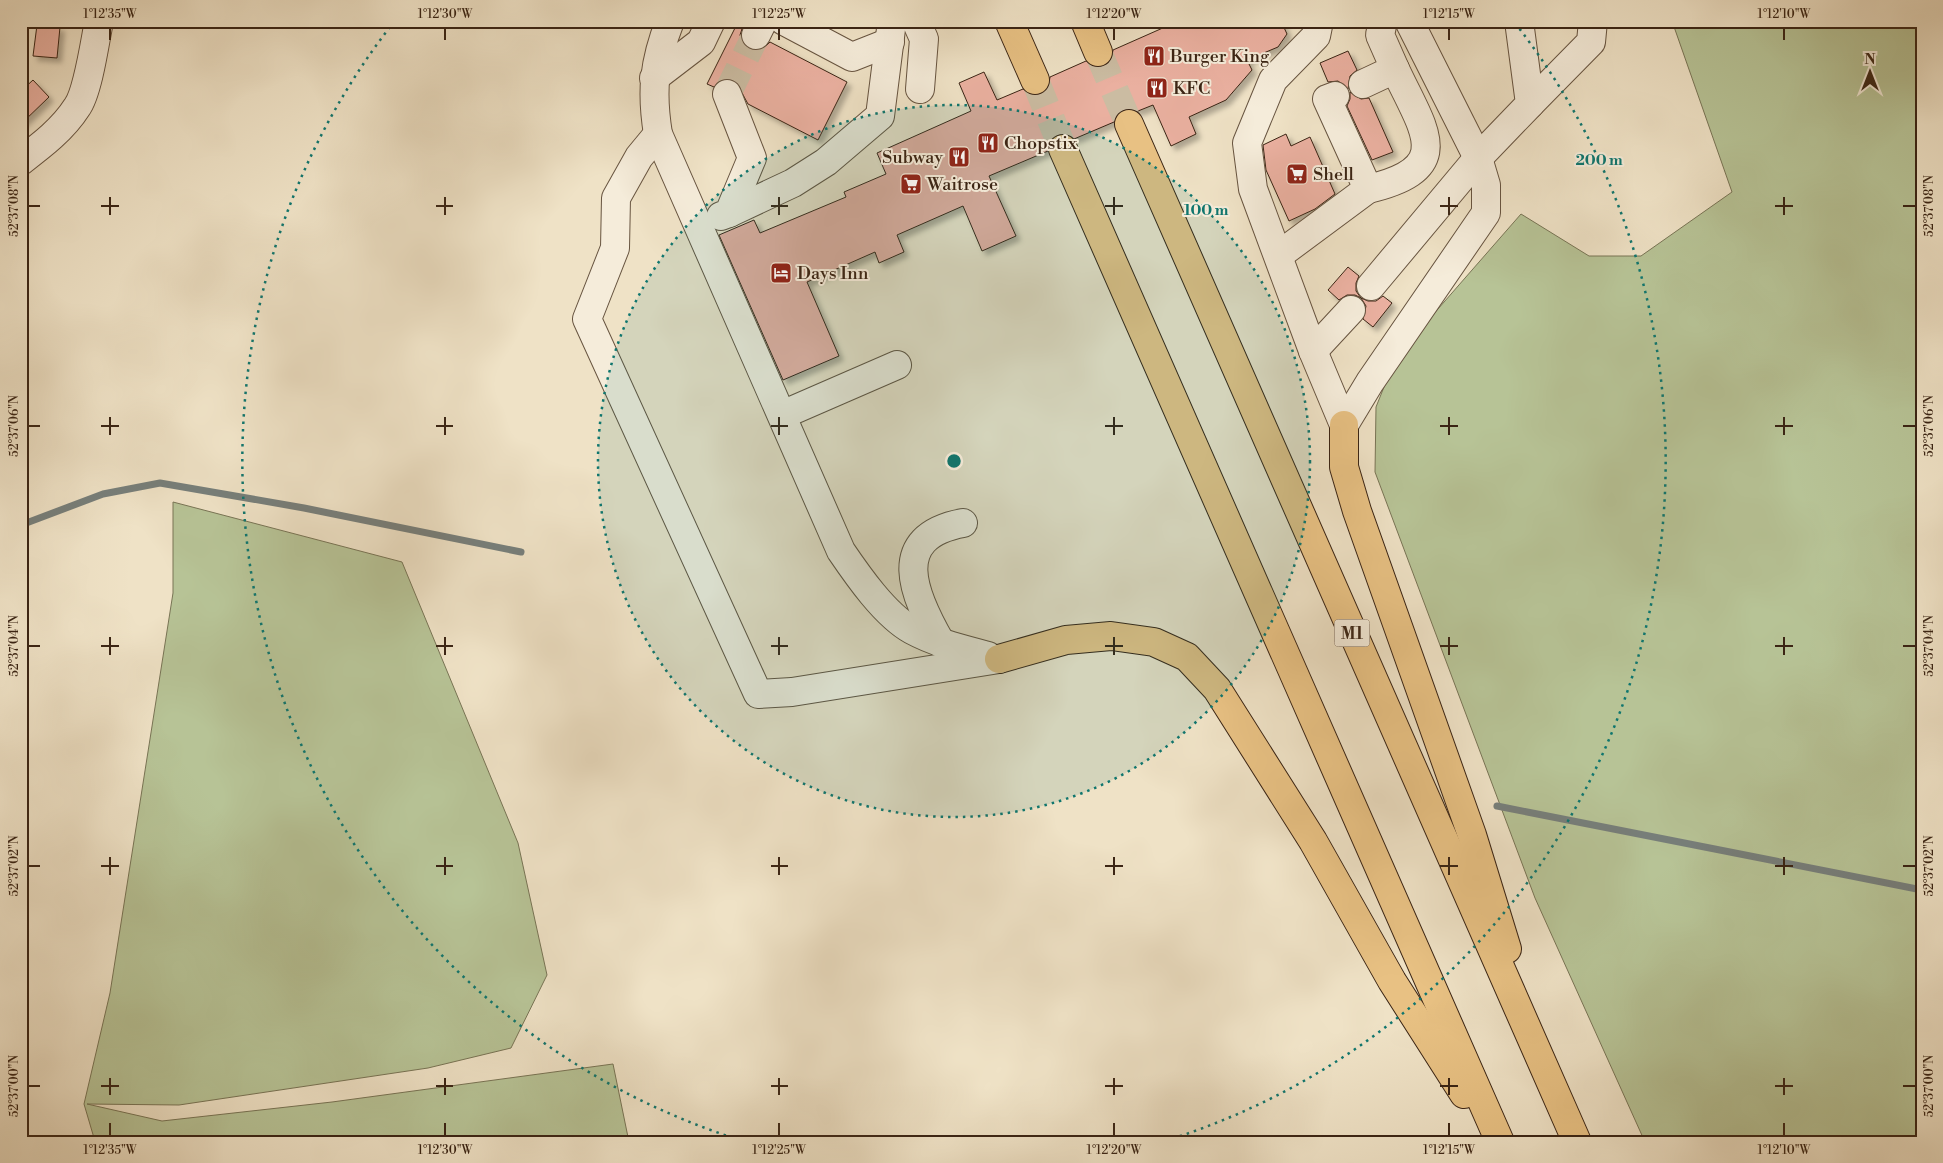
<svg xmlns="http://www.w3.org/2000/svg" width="1943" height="1163" viewBox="0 0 1943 1163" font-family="'Libre Bodoni',serif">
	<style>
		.green { fill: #b7c396; stroke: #787455 }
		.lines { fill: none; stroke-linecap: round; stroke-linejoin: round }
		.stream { stroke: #777f7b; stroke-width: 7 }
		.building { fill: #eab0a0; stroke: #3a2414; filter: url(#shadow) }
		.minor-tunnel { stroke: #cbbca2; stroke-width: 28; stroke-dasharray: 28 14; stroke-linecap: butt }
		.highway-tunnel { stroke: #cbbca2; stroke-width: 28; stroke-dasharray: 28 14; stroke-linecap: butt }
		.minor-casing { stroke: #675440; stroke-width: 30 }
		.highway-casing { stroke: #3a2414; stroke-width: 30 }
		.minor { stroke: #f5ecda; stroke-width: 28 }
		.highway { stroke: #e8c183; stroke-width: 28 }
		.ticks { fill: none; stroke: #3a2414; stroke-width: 2 }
		.ring { fill: none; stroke: #0f766e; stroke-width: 2.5; stroke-dasharray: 2.5 5 }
		.labels { text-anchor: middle; stroke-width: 4; stroke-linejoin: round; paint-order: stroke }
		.shield { fill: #f5ecda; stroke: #72604f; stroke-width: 1 }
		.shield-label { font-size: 16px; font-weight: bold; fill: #3a2414 }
		.poi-label { font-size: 18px; fill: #3a2414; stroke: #f5ecda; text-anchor: start }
		.centre { fill: #0f766e; stroke: #f5ecda; stroke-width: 2.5 }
		.ring-label { font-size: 15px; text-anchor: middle; font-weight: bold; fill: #0f766e; stroke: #f5ecda; stroke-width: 4; stroke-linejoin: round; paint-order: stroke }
		.neatline { fill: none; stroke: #3a2414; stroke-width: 2 }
		.ticks-label { font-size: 12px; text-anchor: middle; fill: #3a2414 }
	</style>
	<defs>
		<filter id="shadow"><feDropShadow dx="4.5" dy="4.5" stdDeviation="2.5" flood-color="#0004"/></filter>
	</defs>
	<rect width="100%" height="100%" fill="#efe2c6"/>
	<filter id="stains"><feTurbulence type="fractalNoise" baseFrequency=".004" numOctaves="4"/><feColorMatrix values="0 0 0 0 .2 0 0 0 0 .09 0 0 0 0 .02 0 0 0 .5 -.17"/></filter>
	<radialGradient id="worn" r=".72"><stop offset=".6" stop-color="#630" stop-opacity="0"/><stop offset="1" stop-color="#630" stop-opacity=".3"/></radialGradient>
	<g class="green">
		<path d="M1672 21H1922V1142H1645L1535 898 1375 472 1376 407 1396 357 1521 214 1589 256H1641L1732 192Z"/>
		<path d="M173 502 402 562 518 843 547 975 511 1048 428 1068 179 1105 87 1104 162 1121 332 1102 613 1064 629 1142H100L94 1138 84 1104 110 993 173 593Z"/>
	</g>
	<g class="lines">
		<g class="stream">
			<path d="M21 525 103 494 160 483 304 508 521 552"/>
			<path d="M1497 806 1922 890"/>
		</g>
	</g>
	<g class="building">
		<path d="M1163 21H1281L1287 34 1278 47 1247 60 1252 70 1226 100 1189 117 1196 134 1171 146 1153 105 1138 111 1131 109 1123 110 1117 114 1114 122 1074 139 1065 134 1056 135 1050 140 1048 151 989 176 1016 236 982 251 963 206 897 235 904 252 879 263 875 252 807 282 839 356 783 380 719 235 754 220 760 233 846 197 844 192 886 174 877 153 971 111 959 83 984 72 997 100 1023 89 1033 95 1041 94 1048 89 1050 77 1086 61 1096 67 1104 66 1111 61 1113 50 1165 27Z"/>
		<path d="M37 25 60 27 57 58 33 56Z"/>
		<path d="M736 26 742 29 740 35 743 43 749 49 757 50 764 48 770 42 847 82 818 140 748 104 736 82 729 79H722L714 87 707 84Z"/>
		<path d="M1348 51 1357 70 1350 76 1348 89 1338 81 1328 82 1320 63Z"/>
		<path d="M33 80 49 97 21 124V91Z"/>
		<path d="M1350 92 1361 99 1369 98 1393 152 1372 160 1347 106 1350 99Z"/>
		<path d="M1286 134 1291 146 1310 137 1335 194 1315 209 1289 221 1266 170 1263 145Z"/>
		<path d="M1348 267 1359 276 1356 283V291L1361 298 1368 301H1376L1383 296 1392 303 1373 327 1363 319 1366 306 1361 298 1355 295H1347L1339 300 1328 290Z"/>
	</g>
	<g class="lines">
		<path class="minor-tunnel" d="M727 94 756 35"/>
		<g class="highway-tunnel">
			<path d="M1098 52 1129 124"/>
			<path d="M1035 80 1063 149"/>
		</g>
		<g class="minor-casing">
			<g id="minor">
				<path d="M670 21C654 62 651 91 658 134L841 551C858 576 885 615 912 630 936 643 962 649 988 656"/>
				<path d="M784 21 852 57 890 42"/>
				<path d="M916 21 924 39 920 89"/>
				<path d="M1319 21 1316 36 1273 80 1247 143 1253 189 1313 351 1344 425"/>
				<path d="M756 35 763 21"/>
				<path d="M654 78 701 42 711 21"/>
				<path d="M1363 84 1395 69 1380 35 1383 21"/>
				<path d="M1530 104 1591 42 1593 21"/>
				<path d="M658 134 639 157 616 198 615 248 587 319 758 694 792 692 999 659"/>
				<path d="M21 161C42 145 63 129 77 107 88 92 95 41 99 21"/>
				<path d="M1368 189C1457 168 1424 131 1395 69"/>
				<path d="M729 213 793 183 826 162 880 116 892 21"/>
				<path d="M721 216 729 213 752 158 727 94"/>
				<path d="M1279 255 1368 189 1327 99 1335 96"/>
				<path d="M1371 286 1478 158 1530 104 1519 21"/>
				<path d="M1313 351 1351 310"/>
				<path d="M782 415 897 365"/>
				<path d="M1344 425 1370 382 1486 213V185L1478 158 1409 21"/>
				<path d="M941 643C914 596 887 537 963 523"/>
			</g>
		</g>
		<g class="highway-casing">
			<g id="highway">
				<path d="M1009 21 1035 80"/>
				<path d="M1085 21 1098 52"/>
				<path d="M1129 124 1577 1142"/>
				<path d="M1063 149 1500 1142"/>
				<path d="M1344 425V467L1357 511 1472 835 1507 949"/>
				<path d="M999 659 1066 640 1111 636 1154 642 1187 657 1217 689 1313 841 1392 981 1464 1094"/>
			</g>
		</g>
		<use href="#minor" class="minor"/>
		<use href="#highway" class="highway"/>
	</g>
	<path class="ticks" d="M110 28V40M445 28V40M779 28V40M1114 28V40M1449 28V40M1784 28V40M110 197V215M445 197V215M779 197V215M1114 197V215M1449 197V215M1784 197V215M28 206H40M101 206H119M436 206H453M771 206H788M1105 206H1123M1440 206H1458M1775 206H1793M1903 206H1916M110 417V435M445 417V435M779 417V435M1114 417V435M1449 417V435M1784 417V435M28 426H40M101 426H119M436 426H453M771 426H788M1105 426H1123M1440 426H1458M1775 426H1793M1903 426H1916M110 637V655M445 637V655M779 637V655M1114 637V655M1449 637V655M1784 637V655M28 646H40M101 646H119M436 646H453M771 646H788M1105 646H1123M1440 646H1458M1775 646H1793M1903 646H1916M110 857V875M445 857V875M779 857V875M1114 857V875M1449 857V875M1784 857V875M28 866H40M101 866H119M436 866H453M771 866H788M1105 866H1123M1440 866H1458M1775 866H1793M1903 866H1916M110 1078V1095M445 1078V1095M779 1078V1095M1114 1078V1095M1449 1078V1095M1784 1078V1095M28 1086H40M101 1086H119M436 1086H453M771 1086H788M1105 1086H1123M1440 1086H1458M1775 1086H1793M1903 1086H1916M110 1123V1136M445 1123V1136M779 1123V1136M1114 1123V1136M1449 1123V1136M1784 1123V1136"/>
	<circle cx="954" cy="461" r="356" fill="#0f766e" fill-opacity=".12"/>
	<g class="ring">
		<circle cx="954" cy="461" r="356"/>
		<path d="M740 1140A712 712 0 0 1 393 23M1515 23A712 712 0 0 1 1168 1140"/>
	</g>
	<defs>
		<g id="restaurant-square" transform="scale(1.125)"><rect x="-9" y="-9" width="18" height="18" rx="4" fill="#8f2418" stroke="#f5ecda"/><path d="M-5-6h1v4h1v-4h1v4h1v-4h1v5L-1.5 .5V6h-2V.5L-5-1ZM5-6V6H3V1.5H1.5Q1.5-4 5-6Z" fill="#fff"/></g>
		<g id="supermarket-square" transform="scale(1.125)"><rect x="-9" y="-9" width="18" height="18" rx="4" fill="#8f2418" stroke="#f5ecda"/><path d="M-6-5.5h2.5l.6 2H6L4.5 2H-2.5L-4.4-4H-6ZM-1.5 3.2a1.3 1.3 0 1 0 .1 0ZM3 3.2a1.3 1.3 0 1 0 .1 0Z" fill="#fff"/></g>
		<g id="hotel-square" transform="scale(1.125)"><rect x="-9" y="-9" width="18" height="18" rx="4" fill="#8f2418" stroke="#f5ecda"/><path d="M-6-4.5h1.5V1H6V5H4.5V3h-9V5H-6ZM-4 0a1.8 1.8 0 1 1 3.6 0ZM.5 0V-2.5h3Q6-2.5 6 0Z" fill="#fff"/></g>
	</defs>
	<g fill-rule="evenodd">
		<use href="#restaurant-square" x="1154" y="56"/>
		<use href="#restaurant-square" x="1157" y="88"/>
		<use href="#restaurant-square" x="988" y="143"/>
		<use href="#restaurant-square" x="959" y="157"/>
		<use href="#supermarket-square" x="1297" y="174"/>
		<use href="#supermarket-square" x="911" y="184"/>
		<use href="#hotel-square" x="781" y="273"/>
	</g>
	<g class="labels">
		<rect class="shield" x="1334.5" y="619.5" width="35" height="27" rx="4"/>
		<g class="shield-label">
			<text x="1352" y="639">M1</text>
		</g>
		<g class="poi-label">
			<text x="1170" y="62">Burger King</text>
			<text x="1173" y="94">KFC</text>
			<text x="1004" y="149">Chopstix</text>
			<text x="943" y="163" text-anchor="end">Subway</text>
			<text x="1313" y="180">Shell</text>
			<text x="927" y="190">Waitrose</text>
			<text x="797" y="279">Days Inn</text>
		</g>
	</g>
	<circle cx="954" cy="461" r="8" class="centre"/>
	<g class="ring-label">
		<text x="1599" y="165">200 m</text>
		<text x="1206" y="215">100 m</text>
	</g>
	<rect width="1943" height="1163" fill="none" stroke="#efe2c6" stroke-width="55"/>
	<g transform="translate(1870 72)" stroke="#f5ecda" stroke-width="4" paint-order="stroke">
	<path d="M0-4L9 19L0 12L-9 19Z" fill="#3a2414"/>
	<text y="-8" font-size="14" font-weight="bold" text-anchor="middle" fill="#3a2414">N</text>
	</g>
	<rect x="28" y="28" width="1888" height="1108" class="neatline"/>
	<g class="ticks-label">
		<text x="110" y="18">1°12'35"W</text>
		<text x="445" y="18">1°12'30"W</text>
		<text x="779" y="18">1°12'25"W</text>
		<text x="1114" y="18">1°12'20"W</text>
		<text x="1449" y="18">1°12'15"W</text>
		<text x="1784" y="18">1°12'10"W</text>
		<text transform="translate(14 206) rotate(-90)" y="4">52°37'08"N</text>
		<text transform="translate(1929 206) rotate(-90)" y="4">52°37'08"N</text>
		<text transform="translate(14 426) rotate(-90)" y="4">52°37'06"N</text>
		<text transform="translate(1929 426) rotate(-90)" y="4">52°37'06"N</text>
		<text transform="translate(14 646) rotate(-90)" y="4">52°37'04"N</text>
		<text transform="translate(1929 646) rotate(-90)" y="4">52°37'04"N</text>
		<text transform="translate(14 866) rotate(-90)" y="4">52°37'02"N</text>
		<text transform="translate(1929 866) rotate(-90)" y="4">52°37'02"N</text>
		<text transform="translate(14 1086) rotate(-90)" y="4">52°37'00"N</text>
		<text transform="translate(1929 1086) rotate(-90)" y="4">52°37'00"N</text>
		<text x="110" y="1154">1°12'35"W</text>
		<text x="445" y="1154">1°12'30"W</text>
		<text x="779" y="1154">1°12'25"W</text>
		<text x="1114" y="1154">1°12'20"W</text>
		<text x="1449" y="1154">1°12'15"W</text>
		<text x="1784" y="1154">1°12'10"W</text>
	</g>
	<rect width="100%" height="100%" filter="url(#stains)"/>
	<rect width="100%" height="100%" fill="url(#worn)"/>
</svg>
